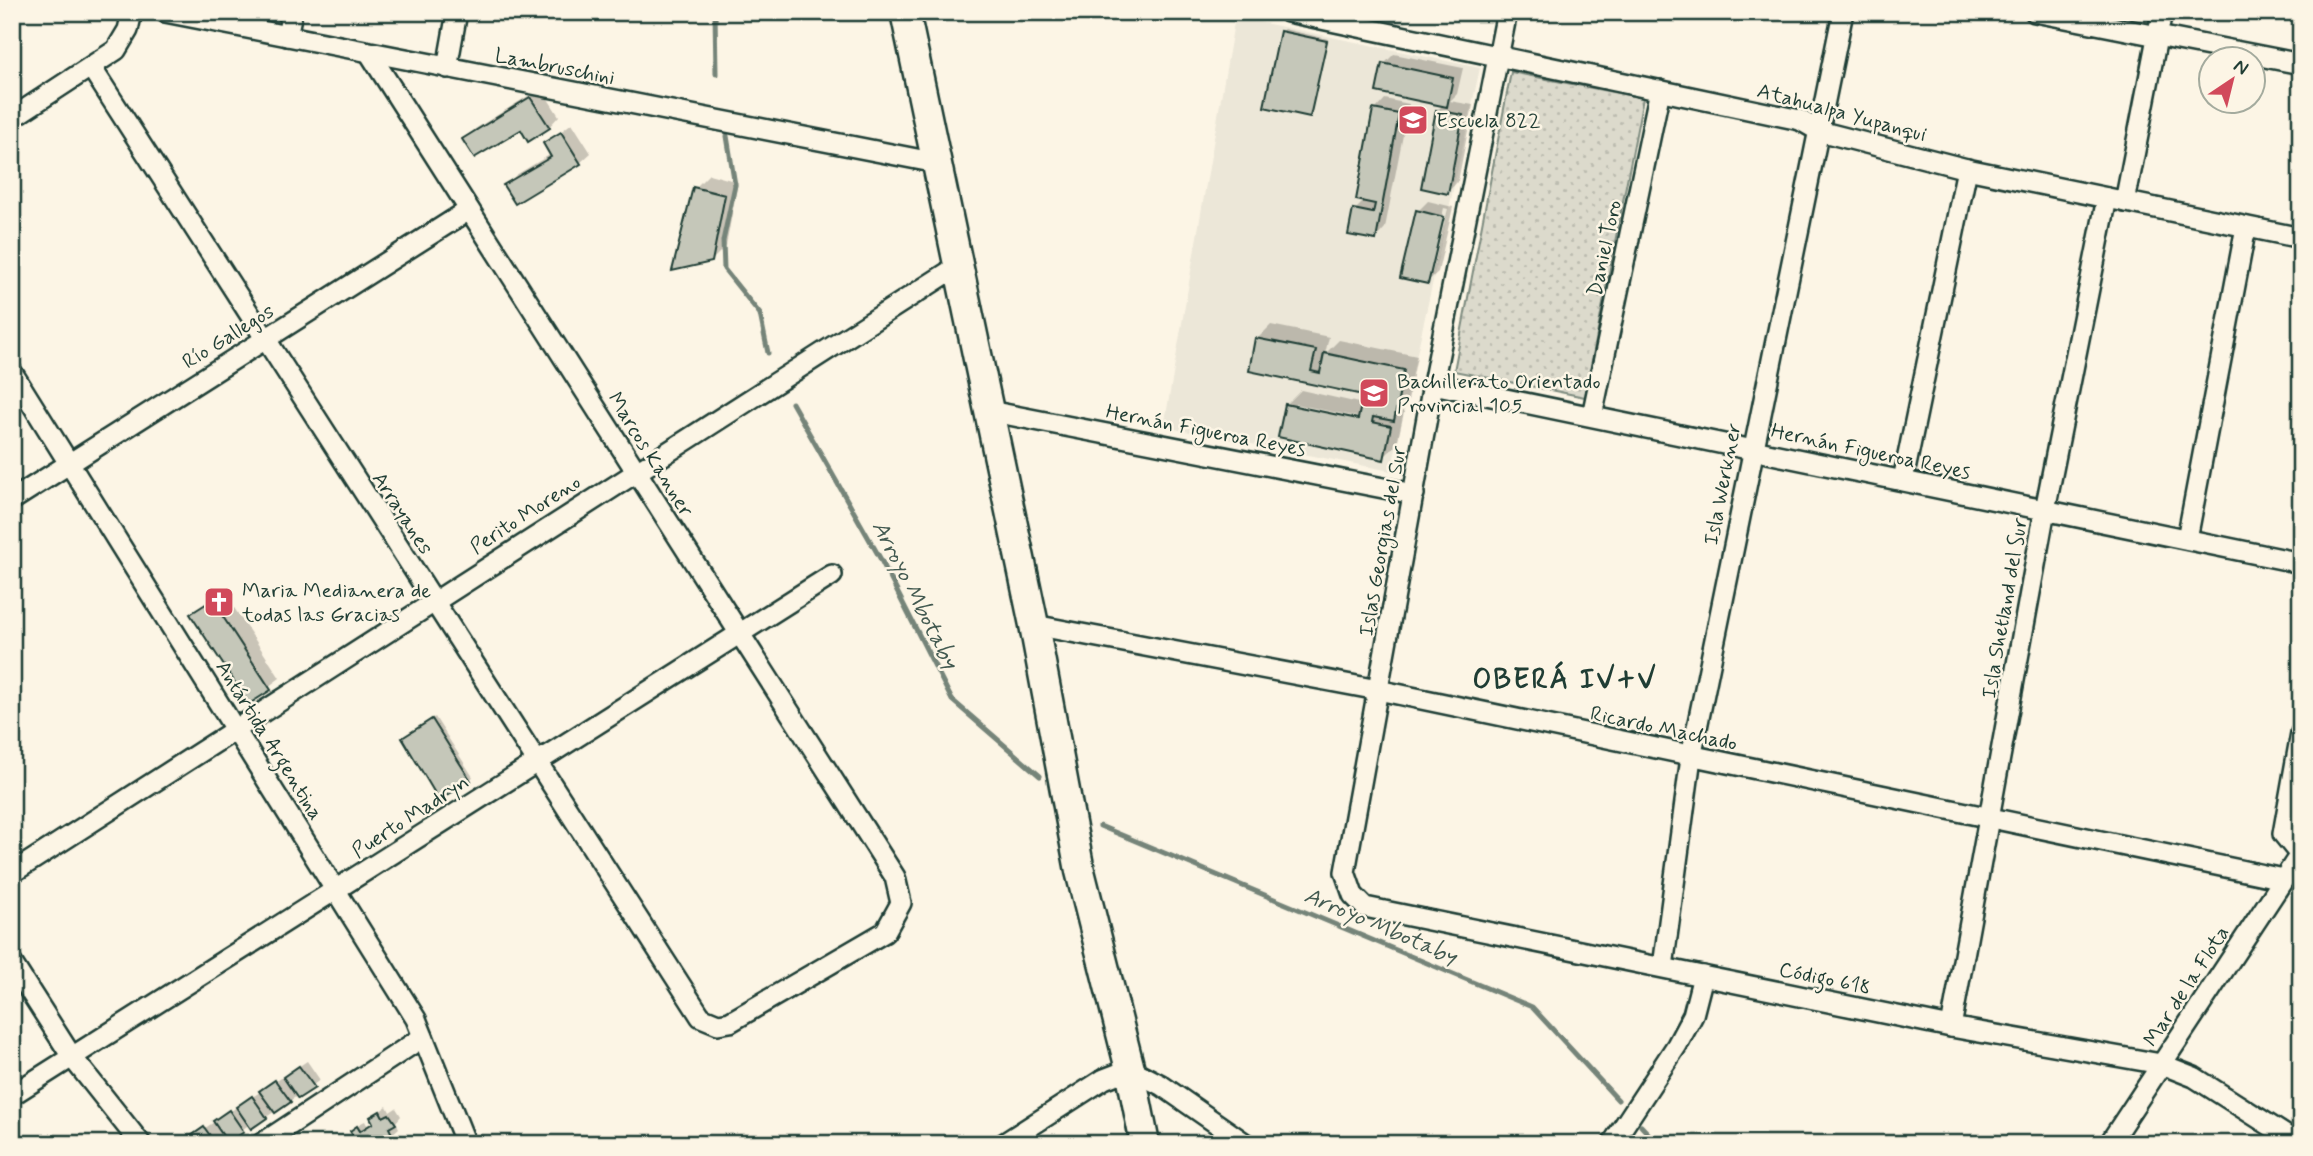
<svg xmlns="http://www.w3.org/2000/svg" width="2313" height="1156" viewBox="0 0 2313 1156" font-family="Mynerve,sans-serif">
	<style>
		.built { fill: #ece7d8 }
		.park { fill: url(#park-dots); stroke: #7e8c80; stroke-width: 2 }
		.shadow { fill: #0003; fill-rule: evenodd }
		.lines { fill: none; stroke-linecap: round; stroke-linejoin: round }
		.stream { stroke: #758479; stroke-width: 5 }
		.building { fill: #c5c7b9; stroke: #1f3d34; stroke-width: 2 }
		.street-casing { stroke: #1f3d34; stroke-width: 24 }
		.secondary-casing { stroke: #1f3d34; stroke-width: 33 }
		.street { stroke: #fcf5e5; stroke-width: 19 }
		.secondary { stroke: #fcf5e5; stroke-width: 28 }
		.labels { text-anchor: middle; stroke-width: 5; stroke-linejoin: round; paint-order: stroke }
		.street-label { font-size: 21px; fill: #1f3d34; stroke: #fcf5e5 }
		.poi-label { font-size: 21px; fill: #1f3d34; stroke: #fcf5e5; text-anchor: start }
		.water-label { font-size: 23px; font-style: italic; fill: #435a51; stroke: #fcf5e5 }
		.district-label { font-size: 28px; font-weight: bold; letter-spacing: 2px; fill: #1f3d34; stroke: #fcf5e5 }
	</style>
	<defs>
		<pattern id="park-dots" width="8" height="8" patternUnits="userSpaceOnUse" patternTransform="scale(1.75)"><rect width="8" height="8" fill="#dcdacc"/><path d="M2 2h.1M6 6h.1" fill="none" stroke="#bcbcb0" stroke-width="1.8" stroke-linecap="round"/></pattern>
	</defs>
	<rect width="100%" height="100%" fill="#fcf5e5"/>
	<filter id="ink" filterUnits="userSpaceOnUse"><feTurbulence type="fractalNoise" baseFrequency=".0143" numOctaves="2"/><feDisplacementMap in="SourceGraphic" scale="14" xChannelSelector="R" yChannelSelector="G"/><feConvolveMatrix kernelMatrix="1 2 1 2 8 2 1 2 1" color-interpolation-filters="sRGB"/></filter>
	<g filter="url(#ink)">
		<path class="built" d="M1235 17 1480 68 1391 471 1164 427Z"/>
		<path class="park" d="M1511 72 1643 98 1585 397 1454 371Z"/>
		<g class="shadow">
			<path d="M1284 29 1328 39 1310 115 1281 32Z"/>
			<path d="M1394 54 1463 68 1457 94 1450 101 1473 105 1458 181 1448 192 1437 111 1444 104 1384 64Z"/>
			<path d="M541 88 559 116 549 127H521L465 139 475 129Z"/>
			<path d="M1385 99 1409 104 1385 228 1375 239 1355 210 1365 200 1375 110Z"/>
			<path d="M572 123 591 153 580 163 506 185 516 175 551 154 545 144Z"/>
			<path d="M709 174 738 182 726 246 712 260 695 188Z"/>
			<path d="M1428 201 1453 207 1438 272 1427 282 1418 211ZM1444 208 1448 209 1432 273H1429Z"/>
			<path d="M1271 325 1329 337 1325 354 1339 340 1417 356 1407 406 1401 411 1404 412 1397 444 1383 458 1286 405 1301 390 1363 404 1365 394 1251 370 1257 339ZM1295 404 1367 419 1366 423 1295 407Z"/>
			<path d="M223 591 280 678 249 701 192 614Z"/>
			<path d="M435 717 473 777 470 779 407 736Z"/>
			<path d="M307 1061 320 1080 252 1127 250 1124 222 1144H175L187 1135 190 1138Z"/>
			<path d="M387 1106 390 1112 396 1108 401 1116 396 1122 399 1128 392 1134 376 1144 349 1139 359 1124 365 1121 367 1125 374 1121 372 1117Z"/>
		</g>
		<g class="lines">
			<g class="stream">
				<path d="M715 12 716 74"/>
				<path d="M727 136 735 185 723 241 724 269 760 314 768 353"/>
				<path d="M792 403 880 558 952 700 1040 776"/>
				<path d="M1100 826 1532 1007 1618 1100"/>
				<path d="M1641 1126 1658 1144"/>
			</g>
		</g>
		<g class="building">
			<path d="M1280 31 1327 41 1310 117 1264 107Z"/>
			<path d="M1382 63 1453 78 1447 107 1376 92Z"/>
			<path d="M530 97 550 128 528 142 521 130 474 158 462 139Z"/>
			<path d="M1373 109 1399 114 1376 240 1348 235 1353 209 1373 213 1375 204 1356 200Z"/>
			<path d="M1436 110 1463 115 1448 194 1421 188Z"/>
			<path d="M561 132 581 164 515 204 503 185 551 157 543 143Z"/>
			<path d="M693 187 725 195 712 262 672 271Z"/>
			<path d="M1416 210 1444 217 1428 284 1400 278Z"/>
			<path d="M1255 338 1316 350 1311 371 1320 373 1324 353 1404 370 1394 421 1373 417 1372 422 1391 426 1384 460 1278 437 1285 404 1358 419 1363 395 1249 371Z"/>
			<path d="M212 600 271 690 249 704 190 614Z"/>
			<path d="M432 719 471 781 439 800 402 738Z"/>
			<path d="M299 1066 315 1088 298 1099 283 1077Z"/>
			<path d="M275 1080 291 1102 275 1113 259 1091Z"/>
			<path d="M252 1096 267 1118 251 1129 236 1107Z"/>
			<path d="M229 1110 244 1132 228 1143 213 1121Z"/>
			<path d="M380 1111 383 1117 389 1114 396 1124 389 1128 393 1136 380 1144H350L347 1139 353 1136 350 1131 357 1126 360 1131 373 1123 370 1117Z"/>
			<path d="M204 1127 216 1144H192L188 1138Z"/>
		</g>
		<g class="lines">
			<g class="street-casing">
				<g id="street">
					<path d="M165 12 937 163"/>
					<path d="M1288 12 1800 120 1819 131 1967 169 2301 238"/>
					<path d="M1507 12 1433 384 1345 872 1353 895 1365 907 1951 1027 2161 1064 2194 1077 2299 1144"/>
					<path d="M2035 12 2301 64"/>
					<path d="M287 36 292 12"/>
					<path d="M91 67 701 1017 718 1024 730 1022 885 932 901 903 895 877 370 54"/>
					<path d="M447 68 457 12"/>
					<path d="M12 118 116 50 128 30 132 12"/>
					<path d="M2125 202 2162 12"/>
					<path d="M12 372 416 1019 466 1144"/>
					<path d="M1433 384 2301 563"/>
					<path d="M989 411 1414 494"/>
					<path d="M1592 416 1660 90"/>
					<path d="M1903 480 1967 169"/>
					<path d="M12 500 469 210"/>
					<path d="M2187 539 2246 227"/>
					<path d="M1034 625 1378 690 2283 879"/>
					<path d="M2301 733 2283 834 2301 856"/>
					<path d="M12 873 958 266"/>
					<path d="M12 963 72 1057 141 1144"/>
					<path d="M1663 967 1691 757 1843 12"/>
					<path d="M1951 1027 2045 510 2107 198"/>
					<path d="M12 1095 832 575"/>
					<path d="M261 1144 423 1037"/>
					<path d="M1003 1144 1104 1079 1130 1069 1161 1085 1246 1144"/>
					<path d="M1612 1144 1677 1045 1693 1015 1703 976"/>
					<path d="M2109 1144 2301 853"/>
				</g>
			</g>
			<g class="secondary-casing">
				<path id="secondary" d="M905 12 1034 625 1080 871 1130 1069 1145 1144"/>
			</g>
			<use href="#street" class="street"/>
			<use href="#secondary" class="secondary"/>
		</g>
	</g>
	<defs>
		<g id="school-square" transform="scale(1.575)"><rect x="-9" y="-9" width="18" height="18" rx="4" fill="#d1495b" stroke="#fcf5e5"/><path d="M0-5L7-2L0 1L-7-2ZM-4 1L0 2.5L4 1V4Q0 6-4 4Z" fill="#fff"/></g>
		<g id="church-square" transform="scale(1.575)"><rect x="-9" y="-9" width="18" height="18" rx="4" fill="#d1495b" stroke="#fcf5e5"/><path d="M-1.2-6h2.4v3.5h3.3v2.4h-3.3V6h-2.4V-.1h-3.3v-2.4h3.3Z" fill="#fff"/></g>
	</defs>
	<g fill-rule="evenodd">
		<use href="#school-square" x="1413" y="120"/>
		<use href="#school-square" x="1374" y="393"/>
		<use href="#church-square" x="219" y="602"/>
	</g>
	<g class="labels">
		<g class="street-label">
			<text transform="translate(555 66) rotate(11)" y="7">Lambruschini</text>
			<text transform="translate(1842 112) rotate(15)" y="7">Atahualpa Yupanqui</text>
			<text transform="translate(1604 248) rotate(-78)" y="7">Daniel Toro</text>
			<text transform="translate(228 336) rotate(-32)" y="7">Río Gallegos</text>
			<text transform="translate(1206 430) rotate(11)" y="7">Hernán Figueroa Reyes</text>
			<text transform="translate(1871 451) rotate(12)" y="7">Hernán Figueroa Reyes</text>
			<text transform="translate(651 454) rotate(58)" y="7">Marcos Kanner</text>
			<text transform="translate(1722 484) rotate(-79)" y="7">Isla Werkner</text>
			<text transform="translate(403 513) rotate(57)" y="7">Arrayanes</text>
			<text transform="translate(525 514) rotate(-33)" y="7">Perito Moreno</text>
			<text transform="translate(1382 541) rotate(-80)" y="7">Islas Georgias del Sur</text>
			<text transform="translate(2004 608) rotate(-80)" y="7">Isla Shetland del Sur</text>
			<text transform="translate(1664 728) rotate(12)" y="7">Ricardo Machado</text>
			<text transform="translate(270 740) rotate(58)" y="7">Antártida Argentina</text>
			<text transform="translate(410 816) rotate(-33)" y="7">Puerto Madryn</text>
			<text transform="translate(1825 978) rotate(12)" y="7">Código 618</text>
			<text transform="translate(2186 986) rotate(-57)" y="7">Mar de la Flota</text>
		</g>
		<g class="poi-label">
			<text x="1436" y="127">Escuela 822</text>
			<text x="1397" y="388">Bachillerato Orientado<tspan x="1397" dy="24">Provincial 105</tspan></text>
			<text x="242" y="597">Maria Medianera de<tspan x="242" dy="24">todas las Gracias</tspan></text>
		</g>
		<g class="water-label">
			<text transform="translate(916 594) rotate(63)" y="8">Arroyo Mbotaby</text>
			<text transform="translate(1381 925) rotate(23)" y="8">Arroyo Mbotaby</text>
		</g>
		<g class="district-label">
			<text x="1565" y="688">OBERÁ IV+V</text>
		</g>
	</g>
	<rect width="2313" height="1156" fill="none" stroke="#fcf5e5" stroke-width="42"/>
	<rect x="21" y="21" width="2271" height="1114" fill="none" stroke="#1f3d34" stroke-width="2.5" filter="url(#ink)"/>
	<g transform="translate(2232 80) rotate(35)"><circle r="33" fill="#fcf5e5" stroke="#a4ab9e" stroke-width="2"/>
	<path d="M0-5L12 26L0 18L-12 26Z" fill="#d1495b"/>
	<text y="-10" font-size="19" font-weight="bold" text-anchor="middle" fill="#1f3d34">N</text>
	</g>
</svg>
